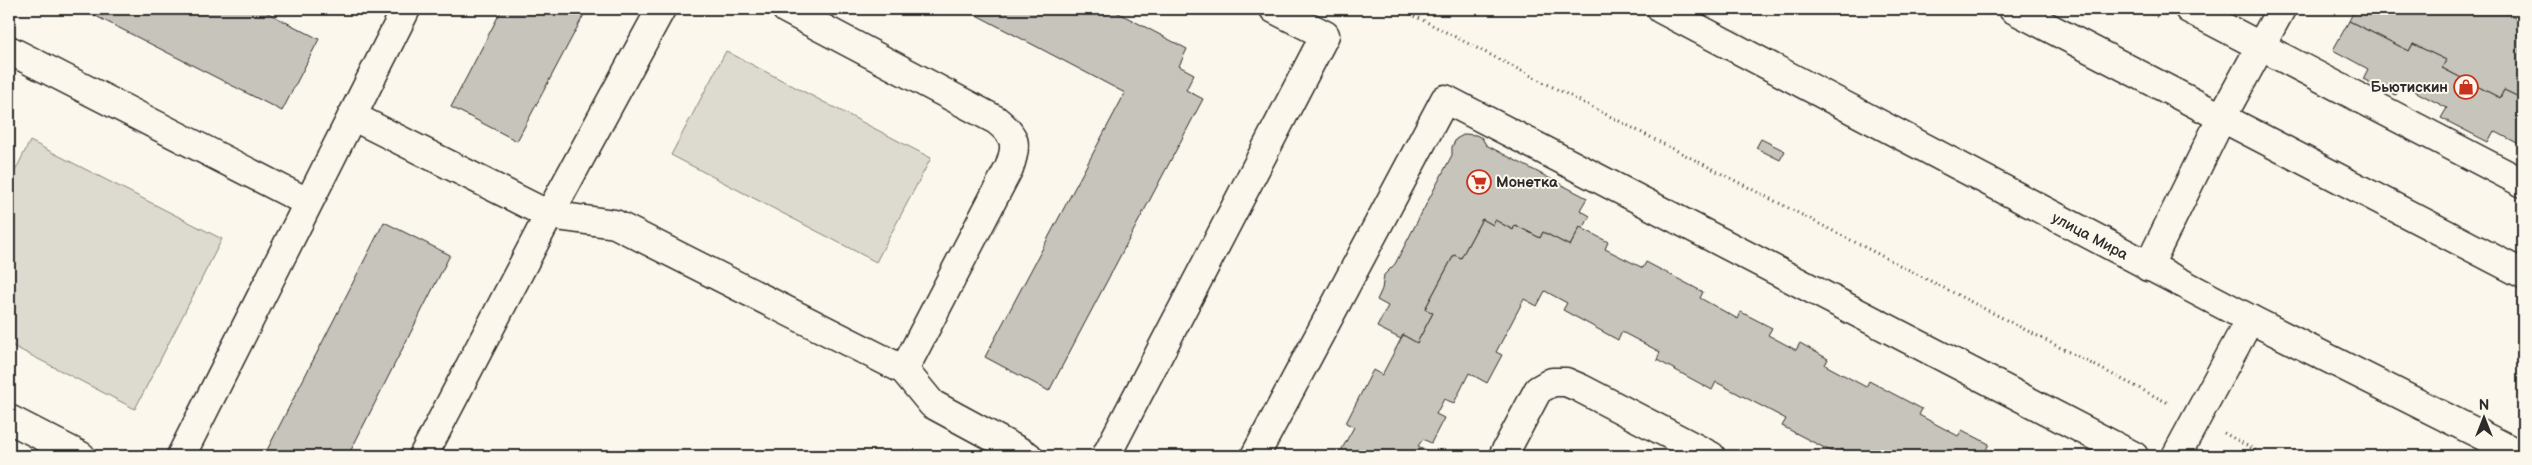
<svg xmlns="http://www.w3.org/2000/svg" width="2532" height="465" viewBox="0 0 2532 465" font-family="'Balsamiq Sans',sans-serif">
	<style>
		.green { fill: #dddad0; stroke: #84827e }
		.building { fill: #c7c4bc; stroke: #2b2b2b }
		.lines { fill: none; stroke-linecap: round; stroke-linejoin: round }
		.minor-casing { stroke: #2b2b2b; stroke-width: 31 }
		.major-casing { stroke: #2b2b2b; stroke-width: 31 }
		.path { stroke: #2b2b2b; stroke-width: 3; stroke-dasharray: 1 4; stroke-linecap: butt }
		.minor { stroke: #fbf7ec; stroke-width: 28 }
		.major { stroke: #fbf7ec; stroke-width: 28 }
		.labels { text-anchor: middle; stroke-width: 4; stroke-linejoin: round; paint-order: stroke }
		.poi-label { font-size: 15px; font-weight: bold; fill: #2b2b2b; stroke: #fbf7ec; text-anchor: end }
		.street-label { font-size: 15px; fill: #2b2b2b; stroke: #fbf7ec }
	</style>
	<rect width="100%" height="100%" fill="#fbf7ec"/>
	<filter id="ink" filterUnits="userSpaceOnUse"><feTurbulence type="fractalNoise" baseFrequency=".02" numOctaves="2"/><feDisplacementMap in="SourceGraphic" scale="10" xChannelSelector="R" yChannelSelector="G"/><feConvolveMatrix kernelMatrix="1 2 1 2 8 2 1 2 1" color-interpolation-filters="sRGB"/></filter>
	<g filter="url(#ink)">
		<g class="green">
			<path d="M726 51 931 158 876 262 671 155Z"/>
			<path d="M30 141 222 239 135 409 9 344V183Z"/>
		</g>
		<g class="building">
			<path d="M82 9H260L319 39 282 111Z"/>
			<path d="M502 9H587L517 141 451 107Z"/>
			<path d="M965 9H1111L1187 49 1179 66 1194 74 1186 90 1203 99 1049 391 985 357 1125 93Z"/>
			<path d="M2355 9H2506L2505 12 2523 21V99L2504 90 2500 98 2442 68 2446 60 2413 44 2409 51 2349 21Z"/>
			<path d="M2349 21 2409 51 2413 44 2446 60 2442 68 2500 98 2504 90 2523 99V146L2494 131 2488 142 2441 118 2447 108 2401 84 2396 95 2363 79 2368 69 2333 50Z"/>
			<path d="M1465 134 1476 135 1482 138 1486 145 1587 198 1580 210 1590 216 1583 229 1580 227 1570 246 1543 232 1540 238 1515 225 1513 230 1495 220 1493 225 1482 219 1461 258 1454 255 1425 309 1433 313 1417 343 1403 335 1401 339 1377 327 1388 306 1377 300 1382 289 1384 275 1395 264 1452 155V147L1456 139Z"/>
			<path d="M1761 139 1785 151 1780 160 1756 148Z"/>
			<path d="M1482 219 1493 225 1495 220 1513 230 1515 225 1540 238 1543 232 1570 246 1580 227 1608 242 1605 249 1643 268 1646 262 1703 292 1700 298 1738 319 1741 312 1772 328 1768 335 1796 350 1800 343 1828 359 1825 365 1866 387 1869 381 1922 409 1919 415 1958 436 1962 430 1989 444 1983 456H1855L1841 449 1838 455 1782 426 1786 419 1716 382 1712 390 1657 360 1660 352 1622 332 1618 340 1563 310 1567 303 1545 291 1537 306 1524 299 1496 352 1502 355 1487 383 1469 373 1454 403 1444 399 1436 414 1444 418 1431 443 1423 439 1418 446 1430 452 1428 456H1338L1354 427 1346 423 1373 370 1382 375 1403 335 1417 343 1433 313 1425 309 1454 255 1461 258Z"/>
			<path d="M384 222 450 255 348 456H264Z"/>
		</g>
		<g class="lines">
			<g class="minor-casing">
				<g id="minor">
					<path d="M661 9 549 215 615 224 904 370 1009 168C1018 144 1016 136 996 120L786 9"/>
					<path d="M2013 9 2523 274"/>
					<path d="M2189 9 2523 183"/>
					<path d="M9 50 307 202"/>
					<path d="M352 116 549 215 423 456"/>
					<path d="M2148 267 2222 117 2281 9"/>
					<path d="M904 370 932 404 1028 456"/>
					<path d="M9 419 81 456"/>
					<path d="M181 456 406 9"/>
					<path d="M1106 456 1325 35 1274 9"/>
					<path d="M1255 456 1445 99 2134 456"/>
					<path d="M1503 456 1538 390 1552 382H1566L1580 388 1711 456"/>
					<path d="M2176 456 2250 319"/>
				</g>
			</g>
			<g class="major-casing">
				<path id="major" d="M1661 9 2250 319 2523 456"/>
			</g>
			<g class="path">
				<path d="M1401 9 2168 403"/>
				<path d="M2143 9 2158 17"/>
				<path d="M1411 14 1414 9"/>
				<path d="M2224 433 2266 456"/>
			</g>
			<use href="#minor" class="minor"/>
			<use href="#major" class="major"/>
		</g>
	</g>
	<defs>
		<g id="shop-ring" transform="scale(1.25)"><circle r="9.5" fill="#fbf7ec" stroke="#c8321e" stroke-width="1.5"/><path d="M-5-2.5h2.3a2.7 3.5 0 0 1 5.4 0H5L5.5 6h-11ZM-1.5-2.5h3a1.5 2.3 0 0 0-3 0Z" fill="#c8321e"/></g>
		<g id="supermarket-ring" transform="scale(1.25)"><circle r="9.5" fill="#fbf7ec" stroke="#c8321e" stroke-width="1.5"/><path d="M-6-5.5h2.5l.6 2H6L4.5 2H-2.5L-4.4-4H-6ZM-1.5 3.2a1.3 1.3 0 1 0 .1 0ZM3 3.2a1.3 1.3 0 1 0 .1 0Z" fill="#c8321e"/></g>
	</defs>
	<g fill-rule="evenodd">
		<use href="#shop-ring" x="2466" y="87"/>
		<use href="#supermarket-ring" x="1479" y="182"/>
	</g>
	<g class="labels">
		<g class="poi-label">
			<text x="2448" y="92">Бьютискин</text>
			<text x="1496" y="187" text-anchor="start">Монетка</text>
		</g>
		<g class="street-label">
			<text transform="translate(2090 236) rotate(28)" y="5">улица Мира</text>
		</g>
	</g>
	<rect width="2532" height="465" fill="none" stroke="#fbf7ec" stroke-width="30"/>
	<rect x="15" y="15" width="2502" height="435" fill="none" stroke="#2b2b2b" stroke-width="2" filter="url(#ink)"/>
	<g transform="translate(2484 418)" stroke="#fbf7ec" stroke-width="4" paint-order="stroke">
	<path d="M0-4L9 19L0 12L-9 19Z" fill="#2b2b2b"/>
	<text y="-8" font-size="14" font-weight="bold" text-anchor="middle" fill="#2b2b2b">N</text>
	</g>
</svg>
